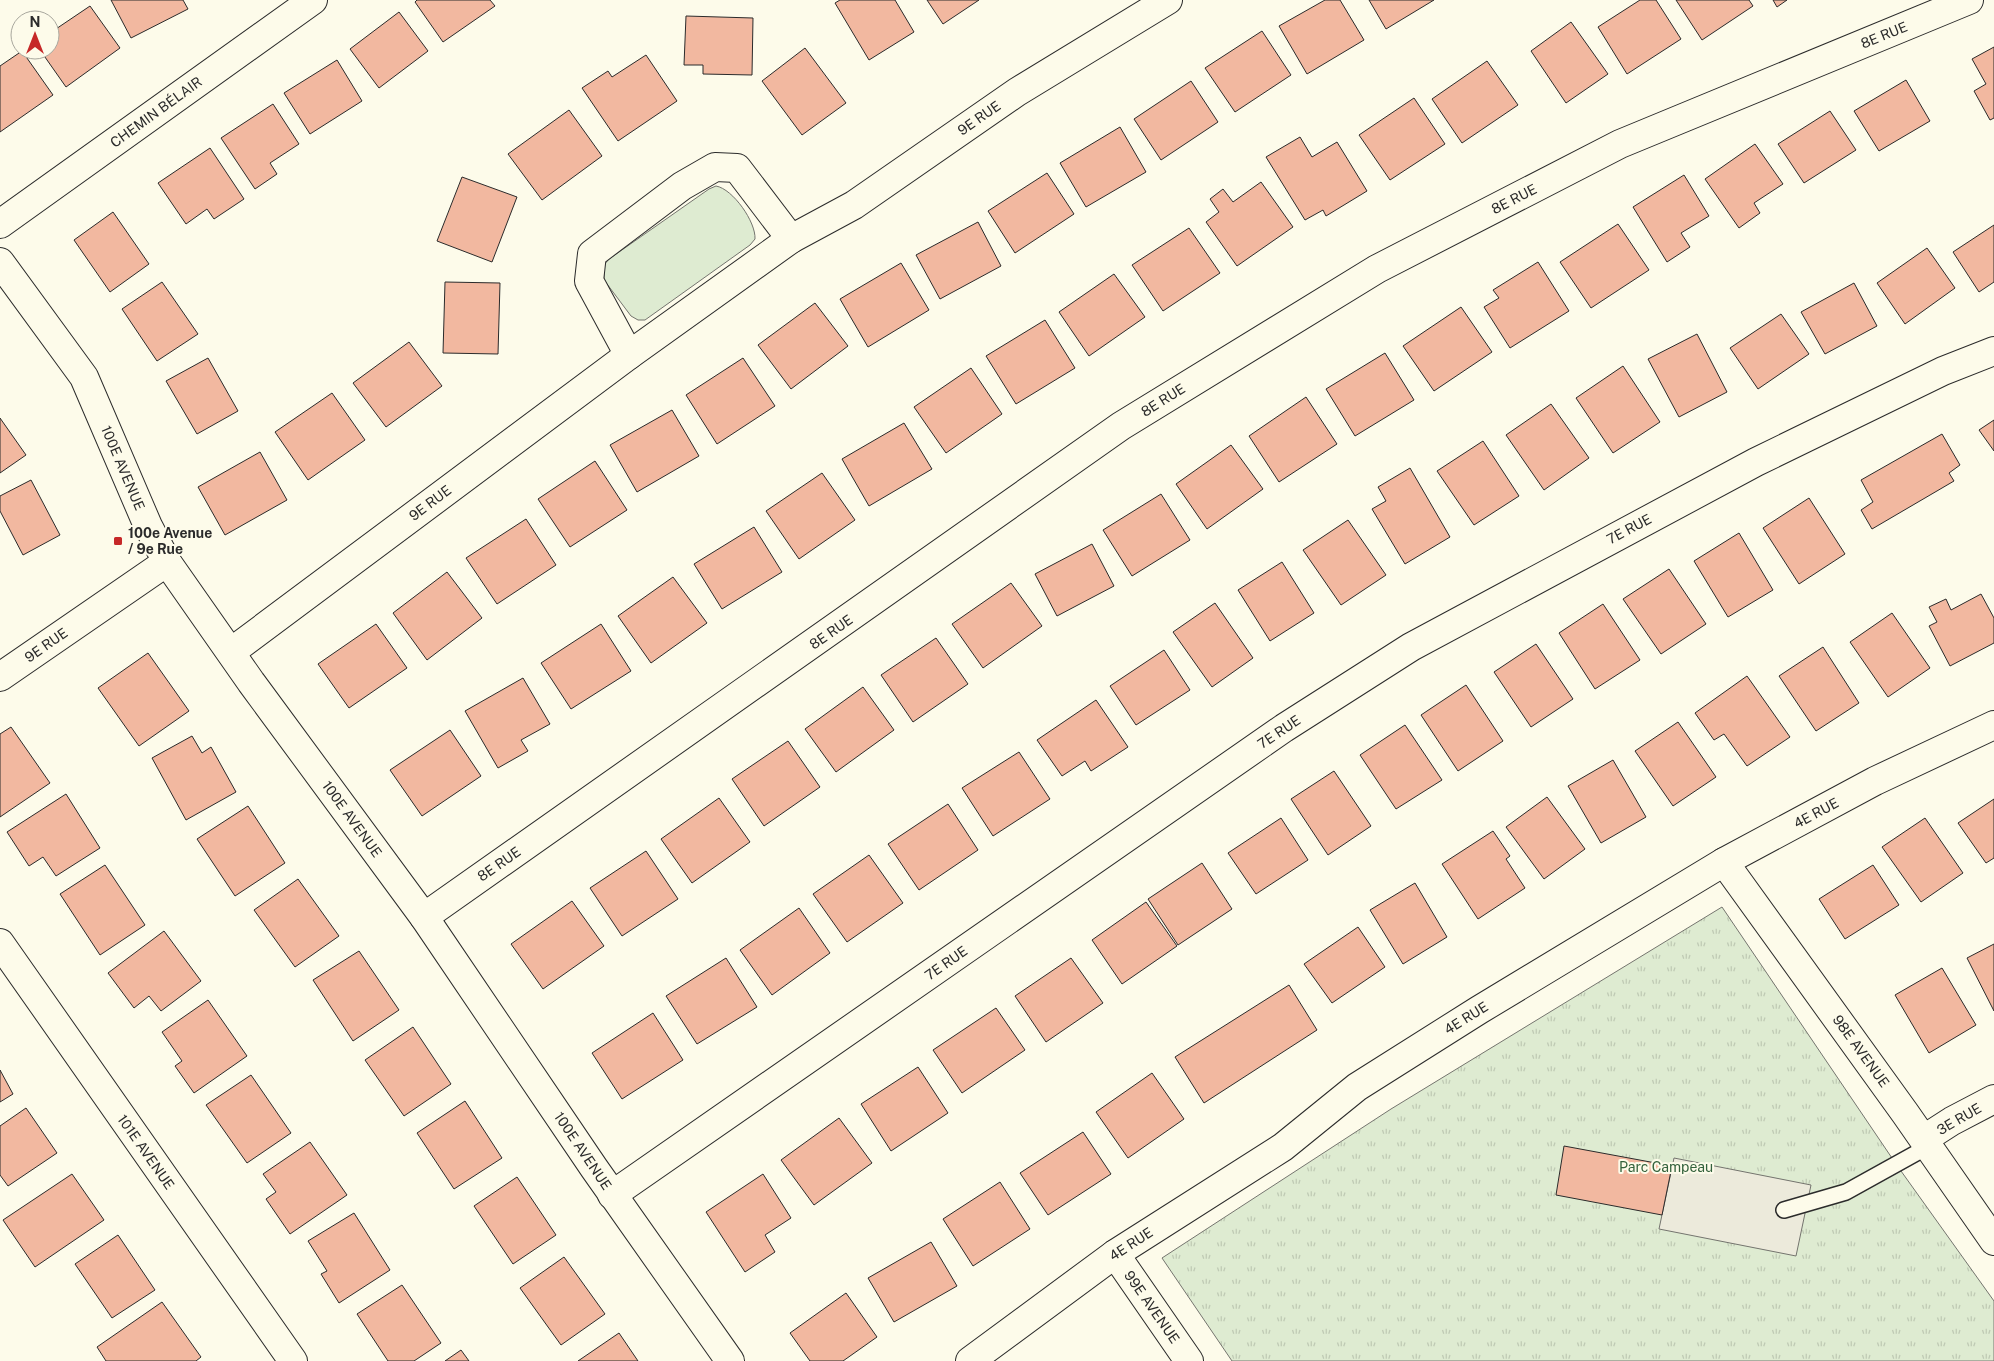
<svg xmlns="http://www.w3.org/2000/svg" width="1994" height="1361" viewBox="0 0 1994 1361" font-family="'Public Sans',sans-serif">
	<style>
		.grass { fill: #deebd1; stroke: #74746e }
		.park { fill: url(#park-tufts); stroke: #74746e }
		.parking { fill: #eceadb; stroke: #74746e }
		.building { fill: #f2b8a0; stroke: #2b2b2b }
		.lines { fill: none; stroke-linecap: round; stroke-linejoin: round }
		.lane-casing { stroke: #2b2b2b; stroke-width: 18 }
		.street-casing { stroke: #2b2b2b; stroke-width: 30 }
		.secondary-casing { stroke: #2b2b2b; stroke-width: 30 }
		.lane { stroke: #fdfbea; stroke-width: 15 }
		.street { stroke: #fdfbea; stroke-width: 28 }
		.secondary { stroke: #fdfbea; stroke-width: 28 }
		.poi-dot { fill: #c62828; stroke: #fdfbea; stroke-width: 2 }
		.labels { text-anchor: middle; stroke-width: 4; stroke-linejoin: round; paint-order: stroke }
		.street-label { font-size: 14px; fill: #2b2b2b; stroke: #fdfbea }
		.poi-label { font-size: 14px; font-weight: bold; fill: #2b2b2b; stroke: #fdfbea; text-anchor: start }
		.park-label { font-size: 14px; fill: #34623c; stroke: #fdfbea }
	</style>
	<defs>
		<pattern id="park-tufts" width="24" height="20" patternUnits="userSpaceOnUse" patternTransform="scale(1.25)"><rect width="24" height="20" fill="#deebd1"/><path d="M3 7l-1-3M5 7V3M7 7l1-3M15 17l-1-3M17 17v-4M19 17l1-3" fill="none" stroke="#bfcab4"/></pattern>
	</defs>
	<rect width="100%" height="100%" fill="#fdfbea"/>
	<path class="grass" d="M716 186C733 189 756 222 755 239L750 245 645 320H638L631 316 604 280V265L609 259 709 189Z"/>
	<path class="park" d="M1722 907 1896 1164 1994 1301V1361H1232L1162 1258 1391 1109Z"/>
	<path class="parking" d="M1674 1158 1811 1185 1796 1256 1659 1229Z"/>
	<g class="building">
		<path d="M111 0H183L188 9 131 38Z"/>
		<path d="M417 0H490L495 6 443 42 415 2Z"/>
		<path d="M840 0H895L914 32 869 60 835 3Z"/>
		<path d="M927 0H979L943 24Z"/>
		<path d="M1325 0H1340L1364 40 1307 74 1279 26Z"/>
		<path d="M1369 0H1434L1386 29Z"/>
		<path d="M1640 0H1656L1681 39 1627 74 1598 27Z"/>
		<path d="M1676 0H1749L1753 6 1702 40Z"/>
		<path d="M1773 0H1787L1777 7Z"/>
		<path d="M90 6 120 48 66 87 40 50H50V33Z"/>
		<path d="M399 12 428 51 379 88 350 49Z"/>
		<path d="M686 16 753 18 752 75 703 74V65H684Z"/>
		<path d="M1571 22 1608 74 1566 103 1531 51Z"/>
		<path d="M1262 31 1291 75 1235 112 1205 68Z"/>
		<path d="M1994 47V118L1990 120 1974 91 1986 84 1972 59Z"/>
		<path d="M805 48 846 103 802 135 762 81Z"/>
		<path d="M22 51 53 95 0 132V66Z"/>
		<path d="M646 55 677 101 618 141 582 88 608 71 612 77Z"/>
		<path d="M337 60 362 101 310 134 284 93Z"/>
		<path d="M1487 61 1518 105 1462 143 1432 99Z"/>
		<path d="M1906 80 1930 121 1879 151 1854 111Z"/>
		<path d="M1191 81 1218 122 1161 160 1134 119Z"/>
		<path d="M1414 98 1445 144 1390 180 1359 135Z"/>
		<path d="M273 104 299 144 270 163 277 174 255 189 221 138Z"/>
		<path d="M569 110 602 156 542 200 508 154Z"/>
		<path d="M1830 111 1856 150 1804 183 1778 144Z"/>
		<path d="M1120 127 1146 172 1086 207 1060 163Z"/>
		<path d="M1300 137 1312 157 1337 142 1367 191 1326 216 1323 210 1305 220 1266 157Z"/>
		<path d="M1755 144 1783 184 1754 203 1760 213 1739 228 1705 179Z"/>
		<path d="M210 148 244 199 214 219 207 209 186 224 158 183Z"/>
		<path d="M1047 173 1074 214 1015 253 988 211Z"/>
		<path d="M1684 175 1709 216 1681 233 1690 247 1667 262 1633 207Z"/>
		<path d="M462 177 517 197 492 262 437 241Z"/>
		<path d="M1261 182 1293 227 1237 266 1206 222 1219 212 1210 199 1223 189 1233 202Z"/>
		<path d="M113 212 149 264 110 292 74 240Z"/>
		<path d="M978 222 1001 266 940 299 916 255Z"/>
		<path d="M1618 224 1649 270 1591 308 1560 262Z"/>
		<path d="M1994 225V282L1979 292 1953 252Z"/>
		<path d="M1189 228 1220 273 1163 311 1132 265Z"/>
		<path d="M1927 248 1955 288 1905 324 1877 283Z"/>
		<path d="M1538 262 1569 311 1510 348 1484 307 1499 298 1493 290Z"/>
		<path d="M901 263 929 310 868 347 840 299Z"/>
		<path d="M1114 274 1145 317 1089 356 1059 312Z"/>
		<path d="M162 282 198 334 157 361 122 309Z"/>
		<path d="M445 282 500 283 498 354 443 353Z"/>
		<path d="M1854 283 1877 326 1825 354 1801 312Z"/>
		<path d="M815 303 848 346 791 389 758 345Z"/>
		<path d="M1461 307 1492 352 1434 391 1403 346Z"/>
		<path d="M1781 314 1809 354 1758 389 1730 348Z"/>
		<path d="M1045 320 1075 368 1016 404 986 356Z"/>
		<path d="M1697 334 1727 392 1679 417 1648 359Z"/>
		<path d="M409 342 442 386 386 427 353 383Z"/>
		<path d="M1385 353 1414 400 1355 436 1326 389Z"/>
		<path d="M208 358 238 411 197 434 166 381Z"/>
		<path d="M743 358 775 406 717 444 686 395Z"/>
		<path d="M1623 366 1660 422 1613 453 1576 398Z"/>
		<path d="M971 368 1002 414 946 453 914 407Z"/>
		<path d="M332 393 365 440 308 480 275 432Z"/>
		<path d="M1306 397 1337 444 1279 482 1249 436Z"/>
		<path d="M1551 404 1589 458 1544 490 1506 435Z"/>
		<path d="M672 410 699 456 637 492 610 445Z"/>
		<path d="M0 418 26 455 0 473Z"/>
		<path d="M1994 420V451L1979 430Z"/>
		<path d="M904 423 932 469 869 506 842 459Z"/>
		<path d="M1942 434 1960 465 1949 473 1954 481 1872 529 1861 510 1873 502 1861 480Z"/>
		<path d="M1483 441 1519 496 1474 525 1437 471Z"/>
		<path d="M1231 445 1263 489 1207 529 1176 484Z"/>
		<path d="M260 452 287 500 225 535 198 487Z"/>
		<path d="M595 461 627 510 570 547 538 499Z"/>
		<path d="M1410 468 1450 537 1405 564 1372 509 1386 501 1378 487Z"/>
		<path d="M822 473 855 520 799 559 766 511Z"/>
		<path d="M31 480 60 535 23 555 0 511V496Z"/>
		<path d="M1161 494 1190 540 1132 576 1103 530Z"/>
		<path d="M1809 498 1845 554 1799 584 1763 528Z"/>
		<path d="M526 519 556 565 497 604 466 558Z"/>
		<path d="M1348 520 1386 575 1341 605 1303 550Z"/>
		<path d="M754 527 782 572 722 609 694 564Z"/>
		<path d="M1739 533 1773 590 1728 617 1694 561Z"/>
		<path d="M1092 544 1114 586 1057 616 1035 574Z"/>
		<path d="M1282 562 1314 613 1270 641 1238 590Z"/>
		<path d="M1669 569 1706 624 1661 654 1623 599Z"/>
		<path d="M447 572 482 618 427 660 393 613Z"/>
		<path d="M673 577 707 623 651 663 618 616Z"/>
		<path d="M1011 583 1042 626 983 668 952 624Z"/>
		<path d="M1981 594 1994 618V643L1950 666 1929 626 1937 622 1929 607 1946 599 1951 610Z"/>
		<path d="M1215 603 1253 658 1212 687 1173 632Z"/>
		<path d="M1603 604 1640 660 1595 689 1559 633Z"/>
		<path d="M1892 613 1930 668 1888 697 1850 642Z"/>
		<path d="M376 624 407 668 349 708 318 664Z"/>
		<path d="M601 624 631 671 571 709 541 663Z"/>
		<path d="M936 638 968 684 913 722 881 675Z"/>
		<path d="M1536 644 1573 699 1531 727 1494 672Z"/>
		<path d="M1823 647 1859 703 1816 731 1779 676Z"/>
		<path d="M1164 650 1190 690 1136 725 1110 686Z"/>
		<path d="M148 653 189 711 139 746 98 688Z"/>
		<path d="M1747 676 1790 737 1747 766 1724 734 1714 740 1695 713Z"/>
		<path d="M523 678 550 724 521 740 528 751 498 768 465 711Z"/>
		<path d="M1466 685 1503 741 1458 771 1421 715Z"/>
		<path d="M863 687 894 730 836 772 805 729Z"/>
		<path d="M1096 700 1128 747 1091 771 1085 761 1062 776 1037 740Z"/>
		<path d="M1678 722 1716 777 1673 806 1635 751Z"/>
		<path d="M1405 725 1442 780 1396 809 1360 755Z"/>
		<path d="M11 727 50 783 0 817V734Z"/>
		<path d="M450 730 481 776 422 816 390 770Z"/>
		<path d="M192 736 202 753 211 747 236 792 186 820 152 758Z"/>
		<path d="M788 741 820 787 764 826 732 779Z"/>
		<path d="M1019 752 1050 799 993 836 962 788Z"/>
		<path d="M1613 760 1646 817 1601 843 1568 786Z"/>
		<path d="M1334 771 1371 826 1328 855 1291 799Z"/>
		<path d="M66 794 100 848 56 876 43 857 29 866 7 832Z"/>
		<path d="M1547 797 1585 849 1544 879 1506 827Z"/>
		<path d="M719 798 750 842 692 883 661 839Z"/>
		<path d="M1994 799V858L1986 863 1958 823Z"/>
		<path d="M948 804 978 850 919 890 888 844Z"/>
		<path d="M248 806 285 863 235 896 197 839Z"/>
		<path d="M1281 818 1308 860 1256 894 1228 853Z"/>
		<path d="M1925 818 1963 873 1921 902 1882 847Z"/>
		<path d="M1493 831 1510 856 1506 859 1525 888 1478 919 1442 864Z"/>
		<path d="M646 851 678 899 622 936 590 888Z"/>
		<path d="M869 855 903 903 847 942 813 894Z"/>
		<path d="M1202 863 1232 909 1178 945 1148 899Z"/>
		<path d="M105 865 145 925 100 955 60 894Z"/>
		<path d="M1873 865 1899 905 1845 939 1819 899Z"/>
		<path d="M298 879 339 936 295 967 254 910Z"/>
		<path d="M1415 883 1447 937 1403 964 1370 910Z"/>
		<path d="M572 901 604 946 543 989 511 944Z"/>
		<path d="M1146 902 1177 946 1122 984 1092 940Z"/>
		<path d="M799 908 830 953 772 995 740 950Z"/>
		<path d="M1358 927 1385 967 1332 1003 1304 964Z"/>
		<path d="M164 931 201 981 161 1011 149 996 134 1008 108 973Z"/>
		<path d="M1994 944V1011L1967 958Z"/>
		<path d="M359 951 399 1010 353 1041 313 980Z"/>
		<path d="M726 958 757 1007 697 1044 666 996Z"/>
		<path d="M1071 958 1103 1003 1046 1042 1015 996Z"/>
		<path d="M1942 968 1976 1025 1929 1053 1895 995Z"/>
		<path d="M1289 985 1317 1030 1204 1103 1175 1057Z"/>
		<path d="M208 1000 247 1056 194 1093 175 1066 182 1061 162 1032Z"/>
		<path d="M996 1008 1025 1050 962 1093 933 1050Z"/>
		<path d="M653 1013 683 1060 622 1099 592 1053Z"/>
		<path d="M413 1027 451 1084 404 1116 365 1060Z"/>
		<path d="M918 1067 948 1113 891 1151 861 1104Z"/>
		<path d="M0 1070 13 1094 0 1102Z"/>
		<path d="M1152 1073 1184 1119 1128 1158 1096 1112Z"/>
		<path d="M251 1075 291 1133 247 1163 206 1105Z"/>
		<path d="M465 1101 502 1158 454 1189 417 1133Z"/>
		<path d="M26 1108 57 1153 8 1186 0 1175V1126Z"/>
		<path d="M839 1118 872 1163 814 1205 781 1160Z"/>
		<path d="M1083 1132 1111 1174 1048 1215 1020 1173Z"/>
		<path d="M310 1142 347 1195 290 1234 266 1199 276 1192 263 1174Z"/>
		<path d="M1564 1146 1672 1166 1662 1215 1556 1195Z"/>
		<path d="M72 1174 104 1220 35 1267 3 1220Z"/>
		<path d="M763 1174 791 1218 765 1235 775 1252 745 1272 706 1212Z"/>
		<path d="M517 1177 556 1235 513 1264 474 1206Z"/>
		<path d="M1000 1182 1030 1229 973 1266 943 1219Z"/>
		<path d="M354 1213 390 1270 339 1303 321 1274 327 1271 308 1241Z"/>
		<path d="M118 1235 155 1290 112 1318 75 1264Z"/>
		<path d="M931 1242 957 1286 894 1322 868 1278Z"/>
		<path d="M564 1257 605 1314 561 1345 520 1288Z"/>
		<path d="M402 1285 441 1343 414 1361H388L357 1314Z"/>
		<path d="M846 1293 877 1337 843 1361H810L790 1333Z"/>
		<path d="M162 1302 201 1357 196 1361H106L97 1347Z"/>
		<path d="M619 1333 638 1361H578Z"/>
		<path d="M461 1350 469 1361H445Z"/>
	</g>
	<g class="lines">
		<g class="lane-casing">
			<path id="lane" d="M1784 1210 1846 1192 1929 1146"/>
		</g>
		<g class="street-casing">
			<g id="street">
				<path d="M0 224 313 0"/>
				<path d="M629 355 589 281 592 254 682 186 715 167 737 168 791 239"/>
				<path d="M231 652 629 355 791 239 854 205 1017 92 1168 0"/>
				<path d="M0 677 167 562"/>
				<path d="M1724 862 1905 1113 1994 1241"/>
				<path d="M424 917 1121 426 1377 269 1620 144 1969 0"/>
				<path d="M0 943 293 1361"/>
				<path d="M1924 1139 1952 1121 1994 1099"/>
				<path d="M612 1195 1284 728 1411 647 1756 462 1943 371 1994 351"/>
				<path d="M1115 1254 1189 1361"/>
				<path d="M970 1361 1115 1254 1283 1147 1357 1087 1479 1010 1724 862 1875 781 1994 725"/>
			</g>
		</g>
		<g class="secondary-casing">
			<path id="secondary" d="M0 262 84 377 148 526 167 562 251 682 424 917 594 1168 730 1361"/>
		</g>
		<use href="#lane" class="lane"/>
		<use href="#street" class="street"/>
		<use href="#secondary" class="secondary"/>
	</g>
	<rect class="poi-dot" x="113" y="536" width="10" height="10" rx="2.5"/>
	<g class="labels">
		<g class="street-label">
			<text transform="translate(1884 35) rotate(-22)" y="5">8E RUE</text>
			<text transform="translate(156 112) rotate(-36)" y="5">CHEMIN BÉLAIR</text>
			<text transform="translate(979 118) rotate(-35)" y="5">9E RUE</text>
			<text transform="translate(1514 199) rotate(-27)" y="5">8E RUE</text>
			<text transform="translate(1163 400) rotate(-32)" y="5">8E RUE</text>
			<text transform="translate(123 468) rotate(67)" y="5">100E AVENUE</text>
			<text transform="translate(430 503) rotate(-37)" y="5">9E RUE</text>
			<text transform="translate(1629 529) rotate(-28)" y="5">7E RUE</text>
			<text transform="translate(831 632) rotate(-35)" y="5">8E RUE</text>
			<text transform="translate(46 645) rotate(-35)" y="5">9E RUE</text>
			<text transform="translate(1279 732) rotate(-34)" y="5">7E RUE</text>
			<text transform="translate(1816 813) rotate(-28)" y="5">4E RUE</text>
			<text transform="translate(352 819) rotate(54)" y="5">100E AVENUE</text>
			<text transform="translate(499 864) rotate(-35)" y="5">8E RUE</text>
			<text transform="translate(946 963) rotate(-35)" y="5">7E RUE</text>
			<text transform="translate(1466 1018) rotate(-32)" y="5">4E RUE</text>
			<text transform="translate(1861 1051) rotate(54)" y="5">98E AVENUE</text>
			<text transform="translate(1959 1119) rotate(-30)" y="5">3E RUE</text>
			<text transform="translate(583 1151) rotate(56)" y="5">100E AVENUE</text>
			<text transform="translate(146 1152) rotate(55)" y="5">101E AVENUE</text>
			<text transform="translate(1131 1244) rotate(-33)" y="5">4E RUE</text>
			<text transform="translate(1152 1307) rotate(55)" y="5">99E AVENUE</text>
		</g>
		<g class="poi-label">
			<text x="128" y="538">100e Avenue<tspan x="128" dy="16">/ 9e Rue</tspan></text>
		</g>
		<g class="park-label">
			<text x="1666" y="1172">Parc Campeau</text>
		</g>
	</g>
	<g transform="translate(35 35)"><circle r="24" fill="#fdfbea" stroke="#a9a89e"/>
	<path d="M0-4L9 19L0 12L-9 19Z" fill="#c62828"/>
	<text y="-8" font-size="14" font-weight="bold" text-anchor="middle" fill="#2b2b2b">N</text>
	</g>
</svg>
